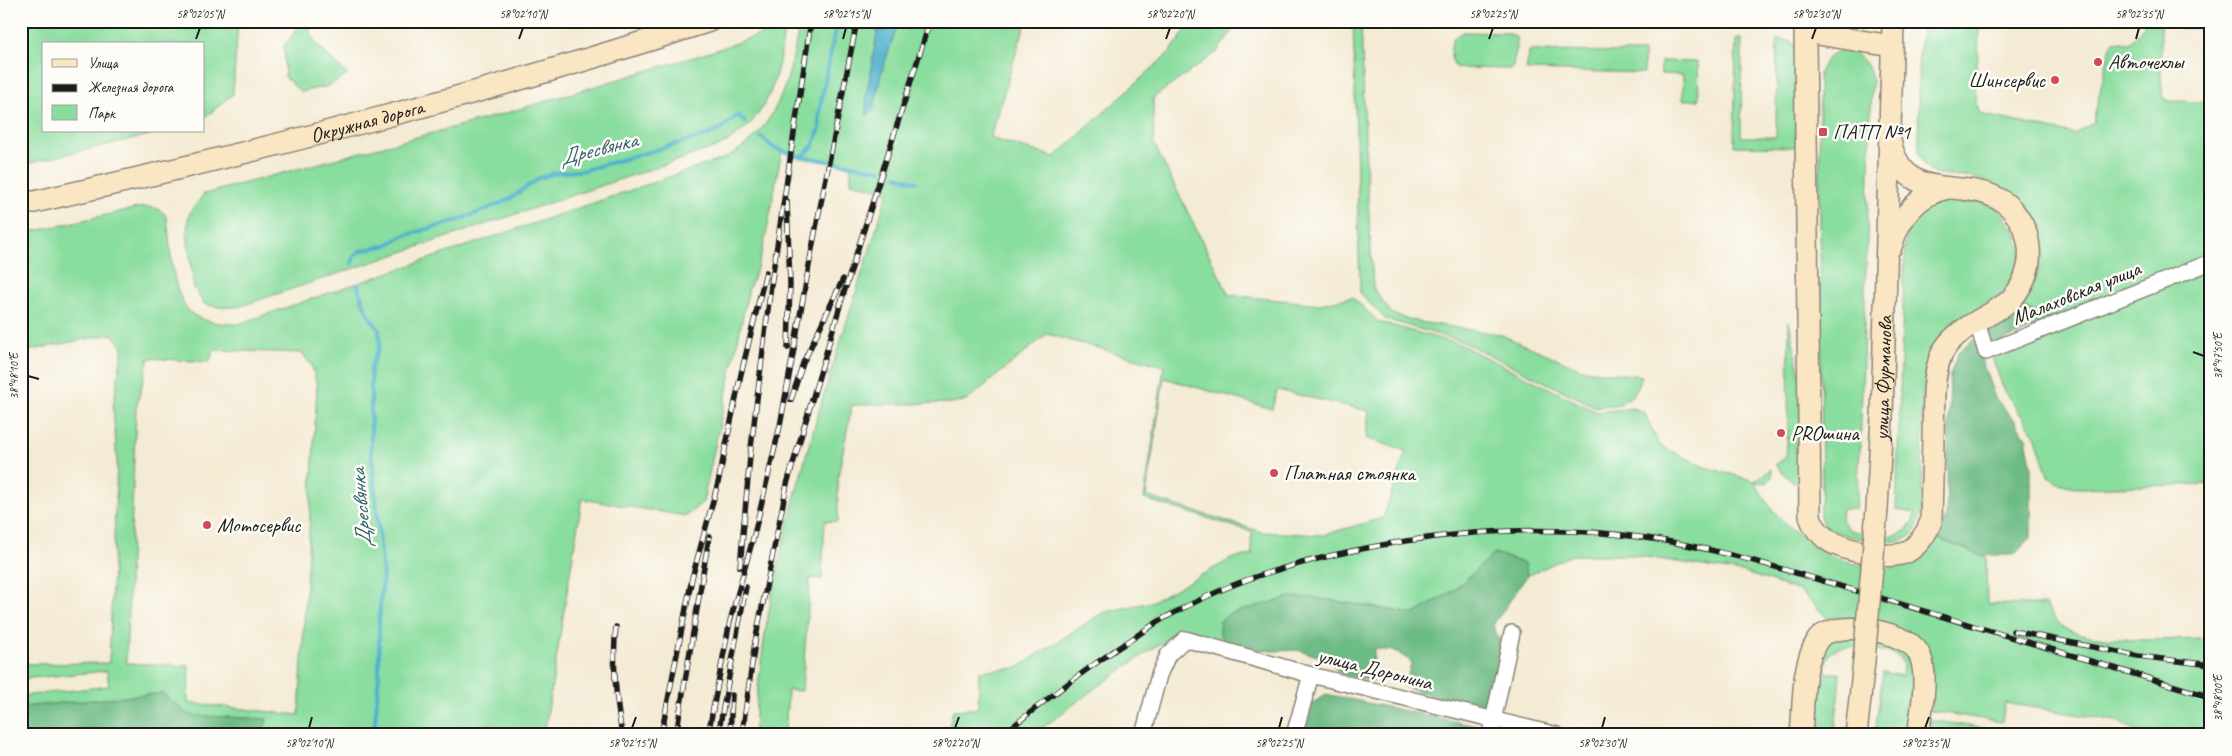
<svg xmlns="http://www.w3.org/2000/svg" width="2232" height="756" viewBox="0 0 2232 756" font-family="Caveat,sans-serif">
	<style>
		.green { fill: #89dd9e; stroke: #527c5d; fill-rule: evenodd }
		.forest { fill: #6ebc85; stroke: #456c50 }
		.water { fill: #4eb1cd; stroke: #356674 }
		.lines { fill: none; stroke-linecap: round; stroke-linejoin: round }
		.stream { stroke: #4eb1cd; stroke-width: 4 }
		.street-casing { stroke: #888478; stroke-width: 18 }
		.secondary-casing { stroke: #888478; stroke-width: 24 }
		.street { stroke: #fff; stroke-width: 15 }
		.secondary { stroke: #fbe6c3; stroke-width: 21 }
		.rail-casing { stroke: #1c1c1c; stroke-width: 5.5 }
		.rail { stroke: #fdfcf7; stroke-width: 4; stroke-dasharray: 11; stroke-linecap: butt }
		.secondary-bridge-casing { stroke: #888478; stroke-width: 24; stroke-linecap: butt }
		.secondary-bridge { stroke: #fbe6c3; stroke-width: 21 }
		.ticks { fill: none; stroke: #1c1c1c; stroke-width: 2 }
		.poi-dot { fill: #d1495b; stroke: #fdfcf7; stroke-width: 2 }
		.labels { text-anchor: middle; stroke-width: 5; stroke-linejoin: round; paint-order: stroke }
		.poi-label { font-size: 21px; fill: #1c1c1c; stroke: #fdfcf7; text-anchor: start }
		.street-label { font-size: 21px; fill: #1c1c1c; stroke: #fdfcf7 }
		.water-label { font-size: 22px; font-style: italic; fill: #325f6c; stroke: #fdfcf7 }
		.neatline { fill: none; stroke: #1c1c1c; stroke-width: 2 }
		.ticks-label { font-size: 12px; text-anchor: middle; fill: #1c1c1c }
	</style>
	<rect width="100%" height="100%" fill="#fdfcf7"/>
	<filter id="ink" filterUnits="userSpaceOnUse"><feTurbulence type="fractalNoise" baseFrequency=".02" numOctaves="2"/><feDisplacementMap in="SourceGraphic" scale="10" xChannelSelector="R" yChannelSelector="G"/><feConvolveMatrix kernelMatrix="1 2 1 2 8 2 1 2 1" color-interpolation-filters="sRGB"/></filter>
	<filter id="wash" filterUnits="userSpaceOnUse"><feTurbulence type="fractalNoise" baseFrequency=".0096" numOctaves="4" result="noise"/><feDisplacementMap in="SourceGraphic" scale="20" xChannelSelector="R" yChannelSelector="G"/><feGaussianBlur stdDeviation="1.12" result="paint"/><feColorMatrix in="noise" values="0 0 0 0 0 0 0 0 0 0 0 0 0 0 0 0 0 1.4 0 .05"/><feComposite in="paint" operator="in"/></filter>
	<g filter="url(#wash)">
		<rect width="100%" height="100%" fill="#f4ebd4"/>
		<g class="green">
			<path d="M21 21H238L233 94 204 118V44H44V131H166L21 165Z"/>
			<path d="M303 21H306L315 43 348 75 328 86 301 92 285 77 284 46Z"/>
			<path d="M799 21H1026L990 138 1055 157 1171 51 1192 21H1239L1217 52 1153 98 1154 144 1229 295 1320 304 1352 297 1379 322 1459 344 1597 412 1632 408 1644 412 1659 445 1702 466 1755 481 1771 469 1772 477 1767 483 1755 482C1760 491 1765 501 1771 508 1782 522 1805 541 1821 550 1849 567 1899 578 1926 554 1930 550 1934 544 1938 539L1986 556 1987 604 2045 605C2050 611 2056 621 2062 626 2087 645 2177 639 2211 639V735H2135L2136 731 2117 721 2005 703 2002 722 1931 711V666L1859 618H1827L1805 595 1797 590 1742 572 1633 555H1571L1527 576 1525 564 1495 553 1454 590 1414 614 1317 598 1225 644 1186 634 1171 636 1094 689 1033 735H947L953 710 978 708 979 671 1017 668 1102 613 1151 602 1233 558 1252 555 1251 539 1253 532 1144 499 1164 366 1047 334 966 401 952 403 852 405 838 477V522L825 521 822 579 810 578 802 691 788 690 785 735H753C758 686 763 637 773 589 801 454 847 323 888 192L851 182V166L782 152C771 197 769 245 749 288L703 502 686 516 582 499 544 735H21V696L109 686 107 671 21 679V664L109 663 117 462 113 407 123 347 112 334 21 352V234L137 208C148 206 161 206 167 218 171 245 170 306 199 318 212 323 225 324 238 324L725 158C733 153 741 149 748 143 782 114 794 64 799 21ZM214 350 302 353 312 366 317 386 299 715 188 703 189 666 126 663 136 408 149 358 209 362ZM1164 378 1272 409 1277 390 1369 411 1366 438 1406 451 1383 518 1323 535 1262 532 1146 496Z"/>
			<path d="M1353 21H1361L1366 162 1373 288 1392 314 1419 322 1499 334 1584 370 1642 376 1634 394 1620 404 1596 407 1463 342 1385 319 1360 293Z"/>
			<path d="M1923 21H1980L1975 99 1980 114 2074 134 2093 123 2109 52 2114 41 2129 43 2138 34 2146 21H2161V79L2163 98 2169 101 2211 102V260L2051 320 2021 305C2030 293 2038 279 2039 263 2039 259 2008 195 2004 192 1994 183 1978 178 1965 177 1944 175 1927 178 1919 153L1918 68Z"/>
			<path d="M2175 21H2211V29L2182 28Z"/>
			<path d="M785 26C777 80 771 118 720 146L238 307H217L204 304 194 288 187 235 188 218 192 209 204 194 496 116 710 52Z"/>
			<path d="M1463 32 1509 33 1517 38V47L1512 69 1456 68C1449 58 1450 49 1453 38Z"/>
			<path d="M1736 39H1742L1741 137H1776L1777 39 1791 41 1796 46V147L1734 146Z"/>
			<path d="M1845 50C1861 55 1870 63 1872 81L1860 450 1856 509H1842L1841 520 1850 530C1875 536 1908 546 1915 513L1896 510 1905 244 1909 228 1919 216 1930 206 1945 199 1966 198 1997 207 2017 234 2021 250 2020 267 2005 292 1954 324 1931 355 1925 375 1923 393 1922 510C1920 521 1917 533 1906 539 1892 546 1836 537 1825 526 1817 517 1820 506 1822 496L1819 73C1825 59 1830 53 1845 50Z"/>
			<path d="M1529 51 1644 52V73L1526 70Z"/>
			<path d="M1661 61 1698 62 1699 100H1683V75L1661 74Z"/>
			<path d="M2211 268V484L2079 488 2058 483 2048 476 2035 435 2004 391 1991 354Z"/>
			<path d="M1789 321 1801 381V478L1798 482H1793L1775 465 1786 457 1788 429Z"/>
			<path d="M1846 635 1905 648C1922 673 1912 707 1907 735H1875L1883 672 1902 676 1903 664 1899 656C1886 651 1848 643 1836 649 1827 653 1825 664 1826 673H1840L1835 735H1808L1814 675 1824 643Z"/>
			<path d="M1930 720 2001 731V735H1928Z"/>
		</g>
		<g class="forest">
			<path d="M2021 305 2051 320 1991 346 1985 327Z"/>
			<path d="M1974 339 1995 398 2013 418 2026 438 2031 463V538L2014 555H1980L1938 539 1946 516 1950 375 1958 353Z"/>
			<path d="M1495 553 1525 564 1527 576 1493 625 1502 647 1490 704 1480 710 1404 687 1412 662 1395 651 1374 649 1373 682 1339 673 1329 659 1297 650 1271 651 1225 644 1219 632 1220 621 1229 614 1291 597 1317 598 1414 614 1454 590Z"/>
			<path d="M163 693 188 715 267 719 262 735H21V707Z"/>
			<path d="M1326 694 1476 726 1481 735H1304L1313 703Z"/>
		</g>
		<path class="water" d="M879 21H899L881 74 874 109 867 116 866 98Z"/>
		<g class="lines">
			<g class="stream">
				<path d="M761 137 774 148 797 156 881 170"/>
				<path d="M802 157 813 146 820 128 819 116 822 97 837 21"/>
				<path d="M897 176 916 182"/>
				<path d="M352 264 354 256 360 251 387 245 403 236 459 220 487 209 510 199 539 178 556 173 585 170 708 135 721 129 738 115 745 122"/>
				<path d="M358 285C362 302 367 316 379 329L380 345 371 367V451L383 574 379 619V673L374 735"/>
			</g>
		</g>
	</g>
	<g filter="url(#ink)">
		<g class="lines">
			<g class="street-casing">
				<g id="street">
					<path d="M1977 322 1986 352 2211 262"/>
					<path d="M1143 735 1159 675 1168 655 1185 639 1311 675 1557 735"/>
					<path d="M1294 735 1311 675"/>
					<path d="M1490 735 1512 633"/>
				</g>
			</g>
			<g class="secondary-casing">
				<g id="secondary">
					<path d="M1890 141C1909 222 1989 157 2023 226 2029 238 2031 254 2028 267 2017 316 1976 311 1948 344 1937 357 1935 377 1934 394L1931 522C1926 534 1919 545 1907 552 1888 561 1836 550 1822 535 1816 530 1812 523 1810 516L1805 32 1892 46"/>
					<path id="s1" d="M21 205C253 153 483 95 709 21"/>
					<path d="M1891 247C1899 217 1918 194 1948 188"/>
					<path id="s2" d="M1877 509 1882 417 1893 21"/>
					<path d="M1801 735C1804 706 1801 667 1817 641 1831 618 1905 630 1918 652 1930 671 1921 713 1918 735"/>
					<path d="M1856 735 1864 661"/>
				</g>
			</g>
			<use href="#street" class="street"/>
			<use href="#secondary" class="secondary"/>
			<g class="rail-casing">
				<g id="rail">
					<path d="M787 201 790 284 788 348"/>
					<path d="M791 400 803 363 843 279"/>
					<path d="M740 567 750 456 771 285 811 21"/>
					<path d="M616 627C612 664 616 698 622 735"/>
					<path d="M2013 631 2138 656 2211 665"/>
					<path d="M661 735 692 578 718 483 741 374 766 272"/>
					<path d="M676 735 709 537"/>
					<path d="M708 735 730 621 754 535 780 426 814 238 857 21"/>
					<path d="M718 735 746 587"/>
					<path d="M730 735 732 695"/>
					<path d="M742 735 755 642 787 484 842 299 930 21"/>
					<path d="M1002 735C1044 701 1086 668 1132 639 1144 631 1156 622 1170 615 1200 599 1232 584 1264 574 1386 536 1520 520 1646 538 1725 549 1801 575 1877 597 1989 630 2100 664 2211 697"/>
				</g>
			</g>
			<use href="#rail" class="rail"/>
			<g class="secondary-bridge-casing">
				<path id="secondary-bridge" d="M1864 661 1877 509"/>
			</g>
			<use href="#secondary-bridge" class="secondary-bridge"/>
		</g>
	</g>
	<path class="ticks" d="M196 39 200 28M519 39 523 28M843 39 846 28M1166 39 1170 28M1489 39 1493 28M1812 39 1816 28M2136 39 2139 28M2193 352 2204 356M28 376 39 379M2193 695 2204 698M309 728 312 717M632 728 636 717M955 728 959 717M1279 728 1282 717M1602 728 1605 717M1925 728 1929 717"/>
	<g class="poi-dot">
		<circle cx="2098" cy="62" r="5"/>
		<circle cx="2055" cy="80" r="5"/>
		<rect x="1818" y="127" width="10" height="10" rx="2.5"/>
		<circle cx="1781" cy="433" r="5"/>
		<circle cx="1274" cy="473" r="5"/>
		<circle cx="207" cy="525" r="5"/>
	</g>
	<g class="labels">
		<g class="poi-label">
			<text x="2108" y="69">Авточехлы</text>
			<text x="2045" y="87" text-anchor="end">Шинсервис</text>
			<text x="1833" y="139">ПАТП №1</text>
			<text x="1791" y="440">PROшина</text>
			<text x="1284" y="480">Платная стоянка</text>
			<text x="217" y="532">Мотосервис</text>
		</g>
		<g class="street-label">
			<text dy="7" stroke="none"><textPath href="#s1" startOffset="356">Окружная дорога</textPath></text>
			<text transform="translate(2076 293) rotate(-22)" y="7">Малаховская улица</text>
			<text dy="7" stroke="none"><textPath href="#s2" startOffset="131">улица Фурманова</textPath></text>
			<text transform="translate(1375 669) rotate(14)" y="7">улица Доронина</text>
		</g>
		<g class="water-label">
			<text transform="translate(598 148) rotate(-14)" y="8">Дресвянка</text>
			<text transform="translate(360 508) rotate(-95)" y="8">Дресвянка</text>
		</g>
	</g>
	<rect width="2232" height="756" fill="none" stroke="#fdfcf7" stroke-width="55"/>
	<rect x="42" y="42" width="162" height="90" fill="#fdfcf7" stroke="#a3a29f"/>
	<rect x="52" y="59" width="25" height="8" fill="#fbe6c3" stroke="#a3a29f"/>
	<text x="88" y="68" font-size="15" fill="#1c1c1c">Улица</text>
	<rect x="52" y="84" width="25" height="8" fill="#1c1c1c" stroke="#a3a29f"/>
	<text x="88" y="92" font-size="15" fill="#1c1c1c">Железная дорога</text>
	<rect x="52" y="105" width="25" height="15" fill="#89dd9e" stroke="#a3a29f"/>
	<text x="88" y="118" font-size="15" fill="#1c1c1c">Парк</text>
	<rect x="28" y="28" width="2176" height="700" class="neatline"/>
	<g class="ticks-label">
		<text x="200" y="18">58°02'05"N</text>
		<text x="523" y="18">58°02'10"N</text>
		<text x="846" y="18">58°02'15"N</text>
		<text x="1170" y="18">58°02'20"N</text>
		<text x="1493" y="18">58°02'25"N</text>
		<text x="1816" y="18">58°02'30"N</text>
		<text x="2139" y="18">58°02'35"N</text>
		<text transform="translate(2218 356) rotate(-90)" y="4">38°47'50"E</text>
		<text transform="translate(14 376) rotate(-90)" y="4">38°48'10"E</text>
		<text transform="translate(2218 698) rotate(-90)" y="4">38°48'00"E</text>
		<text x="309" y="747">58°02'10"N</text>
		<text x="632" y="747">58°02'15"N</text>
		<text x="955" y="747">58°02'20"N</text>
		<text x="1279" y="747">58°02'25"N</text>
		<text x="1602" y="747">58°02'30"N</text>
		<text x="1925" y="747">58°02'35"N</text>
	</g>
</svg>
